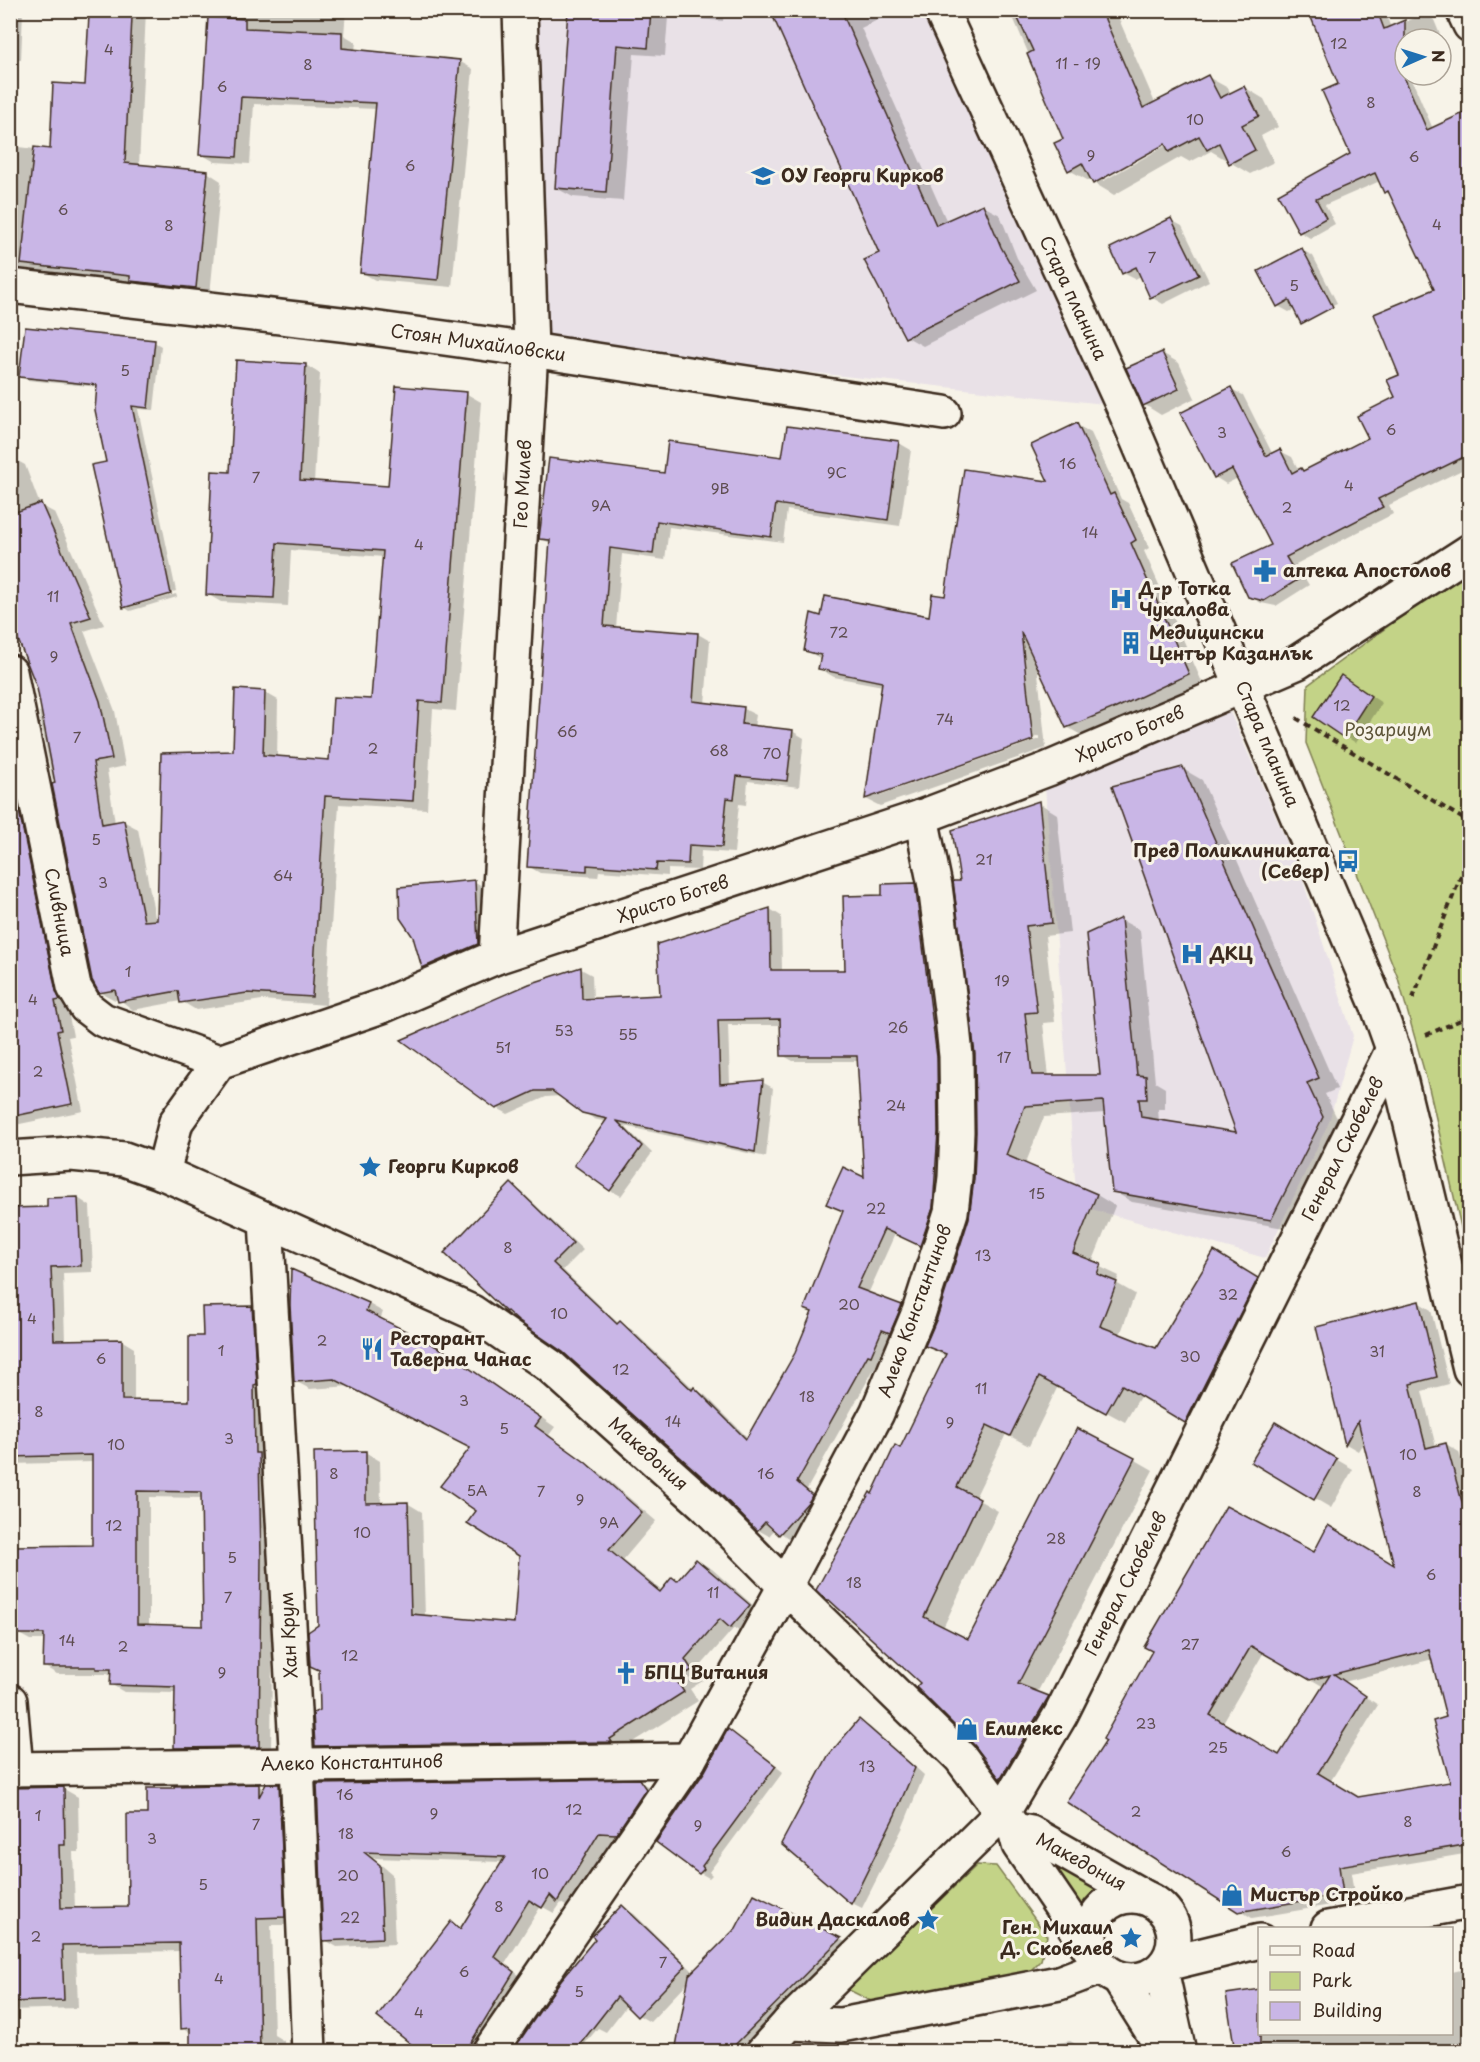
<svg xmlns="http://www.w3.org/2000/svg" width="1480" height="2062" viewBox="0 0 1480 2062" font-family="'Playpen Sans',sans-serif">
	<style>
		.built { fill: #e9e1e7 }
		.green { fill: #c3d387; stroke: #7f7e52; stroke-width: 1.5 }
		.shadow { fill: #0003; fill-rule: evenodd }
		.building { fill: #c9b6e6; stroke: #3b2a1e; stroke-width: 1.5; fill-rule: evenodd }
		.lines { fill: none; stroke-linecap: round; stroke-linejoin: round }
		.street-casing { stroke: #3b2a1e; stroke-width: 38 }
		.secondary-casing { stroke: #3b2a1e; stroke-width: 38 }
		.path { stroke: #3b2a1e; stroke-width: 4; stroke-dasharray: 6 4.5; stroke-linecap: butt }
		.street { stroke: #f7f3e8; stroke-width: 33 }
		.secondary { stroke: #f7f3e8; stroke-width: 33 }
		.labels { text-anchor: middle; stroke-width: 6; stroke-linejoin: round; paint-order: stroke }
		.number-label { font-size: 15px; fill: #5e4d50 }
		.poi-label { font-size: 18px; font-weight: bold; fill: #3b2a1e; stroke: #f7f3e8; text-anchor: start }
		.street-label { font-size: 18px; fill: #3b2a1e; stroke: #f7f3e8 }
		.park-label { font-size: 18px; fill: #5d5438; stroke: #f7f3e8 }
	</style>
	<rect width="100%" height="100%" fill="#f7f3e8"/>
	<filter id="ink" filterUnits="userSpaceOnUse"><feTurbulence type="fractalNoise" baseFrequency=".0167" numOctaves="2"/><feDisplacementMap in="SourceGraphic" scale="12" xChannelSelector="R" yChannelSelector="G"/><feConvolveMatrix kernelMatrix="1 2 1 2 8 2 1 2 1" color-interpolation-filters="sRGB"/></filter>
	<g filter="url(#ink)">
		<g class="built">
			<path d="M519 11H925L1123 406 516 341Z"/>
			<path d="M1230 712 1300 872 1353 1036 1329 1122 1265 1258 1077 1205 1045 786Z"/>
		</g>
		<g class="green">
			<path d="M1469 567V1262L1429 1088 1398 978 1306 743 1308 685Z"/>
			<path d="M1044 1847 1099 1888 1073 1917Z"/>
			<path d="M977 1865 996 1866 1047 1936 1041 1960 1022 1979 881 2006 847 1989Z"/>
		</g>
		<g class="shadow">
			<path d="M10 10H23L21 60H10Z"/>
			<path d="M91 10H146L139 166 207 172 221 181 210 295 145 288 136 283 10 269V146L51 151 87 87Z"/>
			<path d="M216 10H346L344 35 356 42 355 51 459 61 473 69 452 287 375 280 361 272 377 109 254 104 250 164 215 162 201 154Z"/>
			<path d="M570 10H724L723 21 668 17 665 56 634 54 623 201 573 197 556 188Z"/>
			<path d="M772 10H886L888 15 861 28 947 222 983 206 1000 215 1017 258 1036 290 923 346 907 337 881 254Z"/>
			<path d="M1010 10H1115L1155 103 1208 77 1228 88 1231 94 1244 87 1264 99 1278 127 1261 136 1274 162 1250 174 1211 151 1190 162 1181 157 1114 195 1094 183 1092 179 1089 181 1069 170 1065 140ZM1171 139 1172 142 1103 181V177Z"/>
			<path d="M1309 10H1384L1391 28 1424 14 1434 20 1447 52 1441 55V39H1405V75H1410L1433 129 1391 195 1385 192 1380 181 1325 205 1335 224 1310 238 1300 232 1280 195 1352 155 1340 85Z"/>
			<path d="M1171 220 1182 226 1209 281 1163 304 1151 297 1141 276 1135 279 1123 273Z"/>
			<path d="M1302 250 1313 256 1337 303 1307 317 1295 309 1289 312 1278 306Z"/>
			<path d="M1470 288V475L1464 469 1389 505 1393 514 1296 564 1309 585 1276 606 1261 603 1250 596 1273 546 1238 478 1226 484 1215 477 1231 389 1243 395 1273 455 1280 451 1292 457 1299 471 1301 470 1305 472 1370 439 1397 398 1401 376Z"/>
			<path d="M154 342 161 346 154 410 138 409 176 591 127 605V608L176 594 177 597 130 611 124 607 99 387 27 380 21 376Z"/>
			<path d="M1162 353 1179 363 1195 398 1161 415 1145 405Z"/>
			<path d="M306 365 320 374 314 483 390 488 467 394 481 402 456 711 433 709 427 809 339 804 326 1005 262 1000 196 1010 181 1001 133 1010 119 999 115 1000 100 992 93 980 39 712 48 710 10 614V449L14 459 25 465 40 505 55 513 104 625 84 631 115 711 125 766 107 770 115 823 123 821 138 829 156 922 159 921 234 753 264 692 278 700 277 758 331 761 372 701 384 557 291 550 288 606 221 602 207 594 232 473Z"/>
			<path d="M1077 425 1091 433 1121 499 1128 503 1149 548 1144 551 1202 682 1129 716 1127 715 1081 735 1067 727 1037 664 1046 748 880 806 866 799 883 686 834 677 820 669 822 659 806 651 822 617 930 618 946 597 1050 483ZM1039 736 1040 739 880 795V792Z"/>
			<path d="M899 443 911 450 900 526 787 510 783 542 669 527 665 560 622 554 616 628 698 634 710 641 705 704 744 709 756 715 754 727 792 731 804 738 799 787 748 781 746 805 739 804 734 853 701 851 700 870 668 869V876L599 871 598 877 540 873 528 866 552 544 540 538 665 475Z"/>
			<path d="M1353 684 1382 703 1356 743 1345 736Z"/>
			<path d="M10 725 73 1036 68 1037 83 1111 10 1126Z"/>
			<path d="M1183 769 1202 780 1337 1089 1325 1094 1342 1128 1290 1229 1132 1202 1113 1191 1105 1113 1044 1117 1025 1165 1097 1195 1115 1206 1092 1263 1119 1276 1116 1283 1135 1294 1120 1335 1156 1350 1234 1264 1276 1290 1205 1432 1141 1395 1125 1422 1058 1386 1029 1446 1006 1434 975 1498 998 1511 943 1628 969 1641 1134 1459 1153 1470 1037 1693 1067 1708 1020 1789 1002 1778 975 1744 922 1683 836 1604 828 1600 873 1496 901 1450 946 1357 927 1346 938 1318 970 1218 975 1179 977 1132 976 1054 961 882 1039 803 1057 814 1070 933 1045 936 1055 1022 1043 1023 1049 1077H1102L1121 920 1140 930 1155 1082 1165 1088V1109H1158L1159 1121 1238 1134Z"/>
			<path d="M475 882 492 891 494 954 440 977 423 967 400 888Z"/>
			<path d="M915 884 926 891 949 1139 932 1251 895 1234 868 1294 912 1313 883 1362 879 1360 807 1489 822 1503 820 1506 791 1540 775 1529 769 1536 758 1530 718 1489 563 1351 506 1311 511 1185 522 1192 583 1250 563 1270 619 1324 631 1329 694 1389 705 1395 748 1438 796 1354 813 1313 844 1212 828 1203 865 1179 859 1061H793L782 1055V1025H728L730 1084 762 1082 773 1088 766 1157 624 1126 652 1153 621 1196 610 1190 607 1122 594 1119 561 1096 546 1097 508 1114 497 1108 581 969 592 975 593 1000 662 997 659 945 770 909 781 916 782 971H847L884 896Z"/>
			<path d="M78 1198 90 1206 93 1272 63 1273 65 1341 121 1340 134 1348V1401L191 1402 204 1337 252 1307 264 1314 273 1566 271 1753 188 1754 176 1747V1693L124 1692 112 1685V1676L107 1674H57L45 1667V1640H30L17 1633 93 1546V1462L10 1464V1210L49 1209ZM149 1497 203 1498 205 1627 149 1626Z"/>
			<path d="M1418 1302 1431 1310 1449 1384 1422 1391 1436 1447 1446 1444 1459 1452 1470 1493V1853L1351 1873 1355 1901 1252 1918 1068 1802 1314 1554 1397 1568 1365 1440 1358 1451 1346 1444 1318 1328ZM1264 1652 1324 1687 1280 1757 1222 1724ZM1433 1659 1448 1718 1451 1783 1358 1799 1330 1782 1378 1705 1344 1682Z"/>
			<path d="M369 1304 383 1312 380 1320 460 1361 555 1427 549 1435 599 1472 656 1521 623 1560 662 1591 678 1582 697 1560 712 1569 764 1615 746 1635 734 1628 699 1668 706 1679 690 1689 698 1701 623 1748 331 1754 316 1745 321 1711 319 1625 365 1452 380 1461 381 1504 407 1503 422 1512 425 1617 516 1625 520 1556 478 1511 472 1449 350 1386 310 1389 295 1381Z"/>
			<path d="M1275 1424 1353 1469 1331 1508 1253 1462Z"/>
			<path d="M860 1721 870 1727 924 1775 902 1829 862 1908 852 1903 783 1843Z"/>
			<path d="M737 1736 783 1772 709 1872 712 1875 709 1878 700 1873Z"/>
			<path d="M638 1781 651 1788 628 1840H611L569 1908 561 1903 554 1913 541 1906 505 1964 525 1980 483 2052H424L451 1923 461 1929 503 1862 373 1858 392 1874 395 1944 337 1947 325 1940 318 1785Z"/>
			<path d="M259 1786 265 1790 279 1786 293 1794 299 1925H271L274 2035 284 2041V2052H192L191 2033 182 2028 181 1951 76 1953 78 2008 10 2010V1797L64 1789 78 1797 79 1852H73L75 1909 129 1908 149 1815Z"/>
			<path d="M622 1907 634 1914 694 1972 840 1939 850 1945 744 2052H686L689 1981 650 2022 638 2015 627 2005 606 2032 598 2028 578 2052H514Z"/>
			<path d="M1470 1968V2052H1438V2049L1420 2052H1236L1260 2034H1452V1972Z"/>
			<path d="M1070 2041 1089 2052H999Z"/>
		</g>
		<g class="building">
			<path d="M568 10H651L648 48 617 45 606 192 555 188Z"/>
			<path d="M770 10H841L936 225 983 204 1001 247 1020 281 905 338 864 260 879 253Z"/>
			<path d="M1014 10H1101L1143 108 1208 75 1220 98 1244 86 1259 116 1242 125 1255 150 1229 164 1219 143 1207 150 1199 136 1169 152 1165 144 1093 184 1082 163 1068 171 1054 143 1063 139 1027 54 1033 51Z"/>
			<path d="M1308 10H1377L1384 29 1405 20V79L1427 130 1470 110V454L1378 499 1383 507 1286 557 1299 579 1264 601 1248 597 1232 563 1271 545 1232 469 1214 478 1180 413 1231 387 1266 456 1280 449 1292 473 1301 468 1303 471 1368 438 1357 416 1395 397 1387 380 1399 375 1374 314 1434 289 1388 191 1384 193 1375 173 1316 199 1326 218 1299 233 1278 194 1350 154 1322 91 1338 84Z"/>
			<path d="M89 15 132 17 125 163 208 171 196 288 130 281V276L21 264 34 147 50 149 53 83 85 85Z"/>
			<path d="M208 17 245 19V28L342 32V48L460 60 438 280 360 273 376 103 241 97 237 157 199 155Z"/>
			<path d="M1171 218 1199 275 1150 298 1136 267 1122 274 1110 248Z"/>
			<path d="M1302 248 1333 307 1301 324 1289 300 1277 307 1258 271Z"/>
			<path d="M25 327 155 340 148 408 132 406 171 594 123 608 91 465 106 462 95 410 97 385 19 377Z"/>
			<path d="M1162 352 1179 389 1143 406 1126 368Z"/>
			<path d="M236 360 306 364 300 480 388 486 396 386 467 392 442 703 419 701 413 801 325 796 312 997 247 993 180 1003 178 991 118 1002 115 990 99 993 92 980 52 784 55 783 37 688 10 619V514L41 503 91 617 71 623 100 701 112 759 93 762 102 824 124 820 144 921 157 920 161 753 233 751 235 689 265 691 263 755 329 760 333 697 371 699 383 551 277 543 274 598 206 595 212 471 230 472Z"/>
			<path d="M1077 423 1110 495 1114 493 1136 540 1131 543 1189 674 1114 709V708L1066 728 1021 632 1033 740 865 799 882 682 818 669 821 655 804 651 811 613 821 616 825 596 929 616 932 594 945 596 964 469 1048 481 1031 445Z"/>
			<path d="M787 426 899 441 888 520 776 504 771 537 657 521 653 554 610 548 604 626 698 633 693 701 744 707 742 724 793 730 787 781 737 776 734 799 727 798 722 847 689 845 688 864 657 863 656 870 587 865V871L527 867 550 540 539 539 549 458 664 473 668 441 782 457Z"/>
			<path d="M1341 675 1371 696 1344 738 1313 717Z"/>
			<path d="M1183 767 1319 1078 1307 1083 1323 1117 1271 1220 1112 1192 1103 1101 1025 1106 1006 1155 1097 1194 1073 1253 1101 1264 1097 1274 1117 1282 1100 1326 1156 1348 1214 1251 1258 1278 1185 1423 1122 1385 1106 1413 1039 1377 1010 1436 987 1425 957 1487 980 1499 924 1617 968 1639 1077 1428 1135 1458 1018 1684 1049 1696 1000 1779 974 1745 916 1687 920 1683 829 1600 827 1601 816 1590 870 1492 872 1494 895 1445 900 1448 946 1354 925 1346 937 1318 969 1218 974 1179 976 1132 975 1054 953 881H960L952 830 1039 801 1052 923 1026 926 1037 1012 1025 1013 1032 1075H1100L1086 934 1121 918 1137 1075 1146 1076 1147 1099H1139L1141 1117 1236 1132 1112 786Z"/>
			<path d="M15 791 56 991 60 1000 55 1001 61 1030 57 1031 72 1104 10 1117V792Z"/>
			<path d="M475 880 478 944 422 968 413 937 400 918 399 887Z"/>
			<path d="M915 883 937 1057 938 1132 933 1208 920 1246 884 1229 857 1288 902 1305 890 1333 882 1330 871 1356 868 1355 797 1482 812 1495 810 1500 779 1535 765 1522 757 1531 717 1490 563 1352 518 1321 507 1311 506 1312 444 1253 511 1183 573 1243 553 1263 617 1324 620 1321 692 1390 694 1387 746 1439 795 1353 812 1312 804 1309 843 1211 826 1204 843 1167 864 1177 857 1056H781L780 1019 718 1020 720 1084 763 1080 755 1152 617 1121 642 1146 610 1191 574 1165 607 1119 582 1113 552 1091H535L496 1109 401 1040 529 984 581 967 582 999 660 995 657 944 770 908 771 970H845L843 896 882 895V884Z"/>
			<path d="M78 1197 81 1266 51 1267 54 1340 122 1339V1400L189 1401V1336H203L202 1307 252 1306 257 1384 254 1385 255 1453H259L261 1558 259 1747 174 1748 175 1687 110 1685 111 1669H96V1667H43L44 1634H16L14 1546 92 1545V1455L10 1457V1208L47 1207V1198ZM137 1491 201 1492 203 1626 137 1624Z"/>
			<path d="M291 1269 369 1303 366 1311 443 1350 541 1418 535 1426 585 1462 642 1512 609 1550 660 1592 672 1577 677 1581 696 1559 750 1605 730 1628 720 1619 685 1659 692 1670 676 1680 684 1692 610 1739 612 1742 315 1746 313 1713 320 1710 319 1670 310 1666 308 1632 318 1625 314 1452 366 1451V1503L408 1502 411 1614 514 1623 519 1556 467 1523 476 1511 440 1486 470 1448 334 1379 294 1382 290 1305Z"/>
			<path d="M1419 1301 1437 1377 1410 1384 1426 1448 1446 1443 1470 1531V1844L1339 1866 1343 1894 1238 1912 1066 1802 1106 1741 1103 1739 1152 1651 1144 1647 1226 1506 1314 1552 1328 1525 1394 1565 1358 1421 1345 1445 1316 1327ZM1251 1646 1310 1680 1330 1675 1279 1755 1210 1715ZM1429 1650 1446 1717 1433 1721 1450 1782 1358 1797 1318 1773 1366 1696 1334 1674Z"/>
			<path d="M1275 1422 1337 1459 1314 1500 1251 1462Z"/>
			<path d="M859 1719 915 1768 895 1815 851 1904 781 1844 828 1756Z"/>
			<path d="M728 1729 776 1766 702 1866 704 1869 699 1874 656 1842 705 1771Z"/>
			<path d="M639 1779 646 1789 616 1834 599 1833 557 1902 550 1895 542 1908 529 1900 494 1956 514 1972 465 2052H421L377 2017 451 1921 460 1929 505 1857 364 1852 380 1865 383 1938 323 1941 317 1784Z"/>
			<path d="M259 1784V1797L266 1784H279L285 1917 257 1918 260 2052H190V2028L181 2029 179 1943 62 1945 64 2000 10 2002V1788L64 1787 65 1845H59L61 1908 128 1907 127 1814H147V1788H174V1786Z"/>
			<path d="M754 1894 841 1938 728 2052H675L689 1975 736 1928Z"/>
			<path d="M622 1905 686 1966 637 2017 617 1997 574 2052H512L561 1980 595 1939 592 1936Z"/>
			<path d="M1260 1989V2052H1235L1226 1994Z"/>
		</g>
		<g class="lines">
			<g class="street-casing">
				<g id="street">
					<path d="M1463 10 1470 25"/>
					<path d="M10 286 358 326 531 350 944 413"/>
					<path d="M10 672 74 987 86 1007 103 1020 219 1062"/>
					<path d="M496 957 531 350 520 10"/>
					<path d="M163 1173 176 1122 219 1062 382 1006 496 957 921 817 1048 769 1298 662 1470 551"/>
					<path d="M266 1220 297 1764 309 2052"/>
					<path d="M10 1701 16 1769"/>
					<path d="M10 1769 689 1760"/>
					<path d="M1161 1970 1179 2052"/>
					<path d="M1119 1979 1160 2044 1168 2052"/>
					<path d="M789 2023 841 2025 1059 1983 1101 1967"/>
					<path d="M489 2052 689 1760 785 1586 877 1413 919 1312 951 1212 955 1177 957 1132 956 1056 952 1017 935 886 921 817"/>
					<path d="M763 2052 789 2023 1003 1812 1061 1714 1393 1049"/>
				</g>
			</g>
			<g class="secondary-casing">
				<g id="secondary">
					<path d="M941 10 1123 406 1377 1004 1393 1049 1470 1369"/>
					<path d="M10 1158 71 1154 124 1159 163 1173 472 1312 550 1366 704 1504 785 1586 961 1758 1015 1830 1019 1845 1092 1952"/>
					<path d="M1015 1830 1031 1833 1146 1898"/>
					<circle cx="1132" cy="1938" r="42"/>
					<path d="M1328 1928 1470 1902"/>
					<path d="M1166 1964 1260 1941"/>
				</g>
			</g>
			<g class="path">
				<path d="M1296 718 1470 823"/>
				<path d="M1413 998 1470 853"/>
				<path d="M1426 1035 1470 1016"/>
			</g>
			<use href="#street" class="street"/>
			<use href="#secondary" class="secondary"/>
		</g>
	</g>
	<defs>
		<g id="school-bare" transform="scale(1.8)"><path d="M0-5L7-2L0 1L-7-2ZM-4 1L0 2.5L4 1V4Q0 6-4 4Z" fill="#1f6fb2" stroke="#f7f3e8" stroke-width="2.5" paint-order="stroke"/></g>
		<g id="pharmacy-bare" transform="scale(1.8)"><path d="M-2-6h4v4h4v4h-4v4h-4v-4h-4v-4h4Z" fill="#1f6fb2" stroke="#f7f3e8" stroke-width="2.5" paint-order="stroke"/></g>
		<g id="hospital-bare" transform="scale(1.8)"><path d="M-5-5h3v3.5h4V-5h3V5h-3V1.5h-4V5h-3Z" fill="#1f6fb2" stroke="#f7f3e8" stroke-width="2.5" paint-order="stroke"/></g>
		<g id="building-bare" transform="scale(1.8)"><path d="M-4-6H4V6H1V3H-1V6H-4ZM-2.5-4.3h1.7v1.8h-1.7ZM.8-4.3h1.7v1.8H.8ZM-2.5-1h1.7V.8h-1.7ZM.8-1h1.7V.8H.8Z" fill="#1f6fb2" stroke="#f7f3e8" stroke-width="2.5" paint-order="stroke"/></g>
		<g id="bus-bare" transform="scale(1.8)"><path d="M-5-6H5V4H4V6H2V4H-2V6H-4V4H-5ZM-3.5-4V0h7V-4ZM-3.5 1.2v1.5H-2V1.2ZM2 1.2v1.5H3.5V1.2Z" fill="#1f6fb2" stroke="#f7f3e8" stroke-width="2.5" paint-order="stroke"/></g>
		<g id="sight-bare" transform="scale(1.8)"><path d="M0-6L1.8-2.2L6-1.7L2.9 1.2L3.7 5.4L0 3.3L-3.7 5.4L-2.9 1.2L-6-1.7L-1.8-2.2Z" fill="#1f6fb2" stroke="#f7f3e8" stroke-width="2.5" paint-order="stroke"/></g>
		<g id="restaurant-bare" transform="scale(1.8)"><path d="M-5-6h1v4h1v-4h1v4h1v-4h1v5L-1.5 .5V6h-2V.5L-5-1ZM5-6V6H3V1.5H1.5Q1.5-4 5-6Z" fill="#1f6fb2" stroke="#f7f3e8" stroke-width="2.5" paint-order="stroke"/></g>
		<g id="church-bare" transform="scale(1.8)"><path d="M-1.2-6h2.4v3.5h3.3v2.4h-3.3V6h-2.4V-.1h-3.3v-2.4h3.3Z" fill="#1f6fb2" stroke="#f7f3e8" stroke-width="2.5" paint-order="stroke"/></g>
		<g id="shop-bare" transform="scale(1.8)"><path d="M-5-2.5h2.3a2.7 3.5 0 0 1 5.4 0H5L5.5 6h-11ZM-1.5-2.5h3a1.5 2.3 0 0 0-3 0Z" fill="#1f6fb2" stroke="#f7f3e8" stroke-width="2.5" paint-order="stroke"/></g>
	</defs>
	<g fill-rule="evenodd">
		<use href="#school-bare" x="763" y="176"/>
		<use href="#pharmacy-bare" x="1265" y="571"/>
		<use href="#hospital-bare" x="1121" y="599"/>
		<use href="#building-bare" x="1131" y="643"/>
		<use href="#bus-bare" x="1348" y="861"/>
		<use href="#hospital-bare" x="1192" y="954"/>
		<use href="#sight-bare" x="370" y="1167"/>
		<use href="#restaurant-bare" x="372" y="1349"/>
		<use href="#church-bare" x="626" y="1673"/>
		<use href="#shop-bare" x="967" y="1729"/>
		<use href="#shop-bare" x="1232" y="1895"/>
		<use href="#sight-bare" x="928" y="1920"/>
		<use href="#sight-bare" x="1131" y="1938"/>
	</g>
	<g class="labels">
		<g class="number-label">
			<text x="1339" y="49">12</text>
			<text x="109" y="55">4</text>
			<text x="1078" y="69">11 - 19</text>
			<text x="308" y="70">8</text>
			<text x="222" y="92">6</text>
			<text x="1371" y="108">8</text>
			<text x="1195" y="125">10</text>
			<text x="1091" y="161">9</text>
			<text x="1414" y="162">6</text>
			<text x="410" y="171">6</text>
			<text x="63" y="215">6</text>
			<text x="1437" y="230">4</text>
			<text x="169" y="231">8</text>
			<text x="1152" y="263">7</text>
			<text x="1294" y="291">5</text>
			<text x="125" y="376">5</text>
			<text x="1391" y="435">6</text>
			<text x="1222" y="438">3</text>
			<text x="1068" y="469">16</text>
			<text x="837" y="478">9C</text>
			<text x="256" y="483">7</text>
			<text x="1349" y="491">4</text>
			<text x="720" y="494">9B</text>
			<text x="601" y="511">9A</text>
			<text x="1287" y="513">2</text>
			<text x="1090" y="538">14</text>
			<text x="419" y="550">4</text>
			<text x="53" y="602">11</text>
			<text x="839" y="638">72</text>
			<text x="54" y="662">9</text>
			<text x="1342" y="711">12</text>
			<text x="945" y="725">74</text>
			<text x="567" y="737">66</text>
			<text x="77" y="743">7</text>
			<text x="373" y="754">2</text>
			<text x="719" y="756">68</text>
			<text x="772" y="759">70</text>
			<text x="96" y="845">5</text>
			<text x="984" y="865">21</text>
			<text x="283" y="881">64</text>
			<text x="103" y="888">3</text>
			<text x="128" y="977">1</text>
			<text x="1002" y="986">19</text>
			<text x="33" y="1005">4</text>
			<text x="898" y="1033">26</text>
			<text x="564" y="1036">53</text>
			<text x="628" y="1040">55</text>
			<text x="503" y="1053">51</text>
			<text x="1004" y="1063">17</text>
			<text x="38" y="1077">2</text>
			<text x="896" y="1111">24</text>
			<text x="1037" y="1199">15</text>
			<text x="876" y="1214">22</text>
			<text x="508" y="1253">8</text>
			<text x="983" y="1261">13</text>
			<text x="1228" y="1300">32</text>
			<text x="849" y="1310">20</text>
			<text x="559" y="1319">10</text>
			<text x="32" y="1324">4</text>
			<text x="322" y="1346">2</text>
			<text x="221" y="1356">1</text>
			<text x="1377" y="1357">31</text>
			<text x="1190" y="1362">30</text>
			<text x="101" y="1364">6</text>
			<text x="621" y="1375">12</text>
			<text x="981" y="1394">11</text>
			<text x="807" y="1402">18</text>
			<text x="464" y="1406">3</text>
			<text x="39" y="1417">8</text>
			<text x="673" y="1427">14</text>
			<text x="950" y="1428">9</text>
			<text x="504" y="1434">5</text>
			<text x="229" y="1444">3</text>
			<text x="116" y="1450">10</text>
			<text x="1408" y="1460">10</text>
			<text x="334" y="1479">8</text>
			<text x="766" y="1479">16</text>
			<text x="477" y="1496">5A</text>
			<text x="541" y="1497">7</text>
			<text x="1417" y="1497">8</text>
			<text x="580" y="1505">9</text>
			<text x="609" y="1528">9A</text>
			<text x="114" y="1531">12</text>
			<text x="362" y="1538">10</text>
			<text x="1056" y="1544">28</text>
			<text x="232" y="1563">5</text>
			<text x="1431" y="1580">6</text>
			<text x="854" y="1588">18</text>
			<text x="713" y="1598">11</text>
			<text x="228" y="1603">7</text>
			<text x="67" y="1646">14</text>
			<text x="1190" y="1650">27</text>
			<text x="123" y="1652">2</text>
			<text x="350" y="1661">12</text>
			<text x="222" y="1678">9</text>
			<text x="1146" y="1729">23</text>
			<text x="1218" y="1753">25</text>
			<text x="867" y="1772">13</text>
			<text x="345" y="1800">16</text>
			<text x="574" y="1815">12</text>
			<text x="1136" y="1817">2</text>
			<text x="434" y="1819">9</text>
			<text x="38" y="1821">1</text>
			<text x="1408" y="1827">8</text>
			<text x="256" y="1830">7</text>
			<text x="698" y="1831">9</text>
			<text x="346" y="1839">18</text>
			<text x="152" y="1844">3</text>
			<text x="1286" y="1857">6</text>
			<text x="540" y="1879">10</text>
			<text x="348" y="1881">20</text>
			<text x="203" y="1890">5</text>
			<text x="499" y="1912">8</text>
			<text x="350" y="1923">22</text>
			<text x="36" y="1942">2</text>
			<text x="663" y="1968">7</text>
			<text x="464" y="1977">6</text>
			<text x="219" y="1984">4</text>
			<text x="579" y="1997">5</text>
			<text x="419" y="2018">4</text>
		</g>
		<g class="poi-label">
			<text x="781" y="182">ОУ Георги Кирков</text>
			<text x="1283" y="577">аптека Апостолов</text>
			<text x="1139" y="595">Д-р Тотка<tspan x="1139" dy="21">Чукалова</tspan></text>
			<text x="1149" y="639">Медицински<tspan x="1149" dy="21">Център Казанлък</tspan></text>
			<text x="1330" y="857" text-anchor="end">Пред Поликлиниката<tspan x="1330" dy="21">(Север)</tspan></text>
			<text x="1210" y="960">ДКЦ</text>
			<text x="388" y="1173">Георги Кирков</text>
			<text x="390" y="1345">Ресторант<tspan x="390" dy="21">Таверна Чанас</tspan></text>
			<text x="644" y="1679">БПЦ Витания</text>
			<text x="985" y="1735">Елимекс</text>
			<text x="1250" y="1901">Мистър Стройко</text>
			<text x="910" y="1926" text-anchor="end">Видин Даскалов</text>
			<text x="1113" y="1934" text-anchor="end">Ген. Михаил<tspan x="1113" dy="21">Д. Скобелев</tspan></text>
		</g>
		<g class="street-label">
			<text transform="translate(1073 298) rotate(65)" y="6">Стара планина</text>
			<text transform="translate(478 343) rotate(8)" y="6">Стоян Михайловски</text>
			<text transform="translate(523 484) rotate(-87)" y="6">Гео Милев</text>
			<text transform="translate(1130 734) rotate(-23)" y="6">Христо Ботев</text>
			<text transform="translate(1267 744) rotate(67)" y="6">Стара планина</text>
			<text transform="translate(673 899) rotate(-18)" y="6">Христо Ботев</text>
			<text transform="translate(59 912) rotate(79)" y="6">Сливница</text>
			<text transform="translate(1343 1149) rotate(-63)" y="6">Генерал Скобелев</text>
			<text transform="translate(915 1311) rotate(-70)" y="6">Алеко Константинов</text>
			<text transform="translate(648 1454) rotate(42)" y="6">Македония</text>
			<text transform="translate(1126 1584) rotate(-63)" y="6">Генерал Скобелев</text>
			<text transform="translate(289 1635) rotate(-93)" y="6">Хан Крум</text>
			<text transform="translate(352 1763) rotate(-1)" y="6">Алеко Константинов</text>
			<text transform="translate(1081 1862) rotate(29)" y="6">Македония</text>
		</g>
		<g class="park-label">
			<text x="1388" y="736">Розариум</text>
		</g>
	</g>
	<rect width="1480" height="2062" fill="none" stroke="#f7f3e8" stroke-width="36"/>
	<rect x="18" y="18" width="1444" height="2026" fill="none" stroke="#3b2a1e" stroke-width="2" filter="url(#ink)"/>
	<rect x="1258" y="1927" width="195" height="108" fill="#f7f3e8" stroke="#aca397" stroke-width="1.5"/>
	<rect x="1270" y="1946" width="30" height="9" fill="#f7f3e8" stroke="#aca397" stroke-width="1.5"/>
	<text x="1312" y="1957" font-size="18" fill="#3b2a1e">Road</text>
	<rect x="1270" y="1972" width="30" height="18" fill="#c3d387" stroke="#aca397" stroke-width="1.5"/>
	<text x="1312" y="1987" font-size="18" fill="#3b2a1e">Park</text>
	<rect x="1270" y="2002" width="30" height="18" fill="#c9b6e6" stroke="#aca397" stroke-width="1.5"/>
	<text x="1312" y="2017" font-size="18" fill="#3b2a1e">Building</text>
	<g transform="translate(1423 57) rotate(87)"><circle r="28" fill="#f7f3e8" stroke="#aca397" stroke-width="1.5"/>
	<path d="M0-4.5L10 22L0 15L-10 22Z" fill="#1f6fb2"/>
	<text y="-9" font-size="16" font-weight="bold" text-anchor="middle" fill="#3b2a1e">N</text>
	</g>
</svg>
